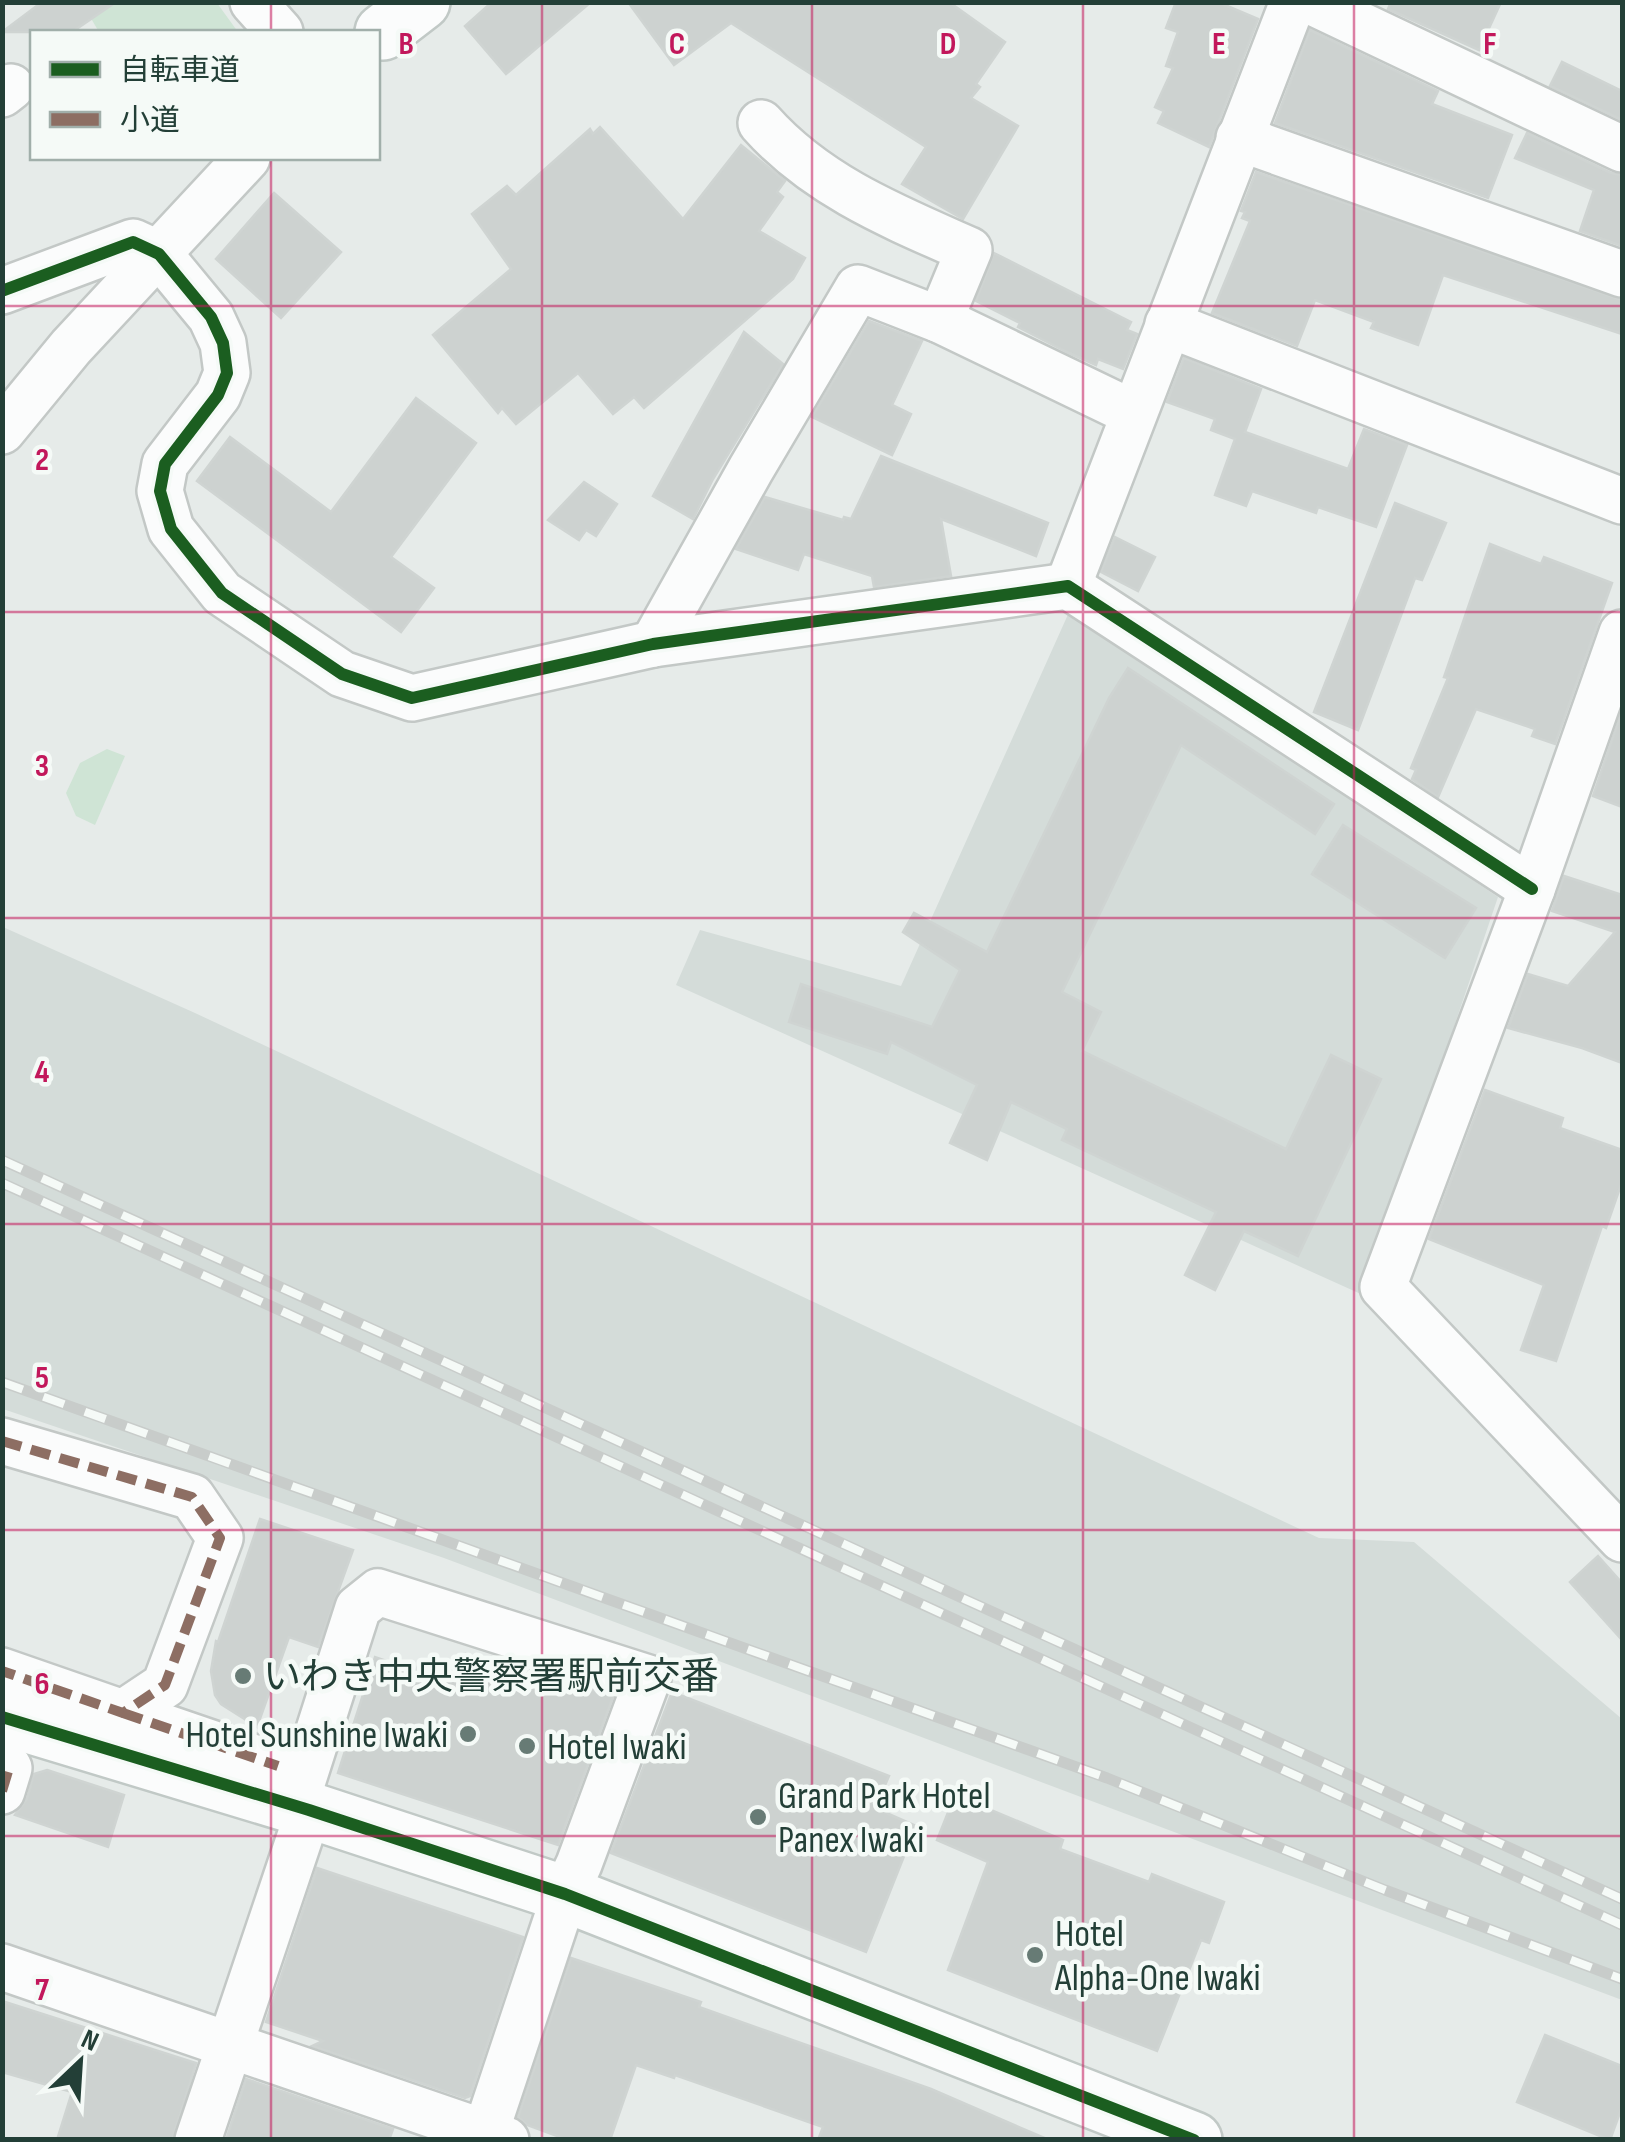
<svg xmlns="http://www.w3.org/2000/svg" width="1625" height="2142" viewBox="0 0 1625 2142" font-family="'Sofia Sans Condensed','Noto Sans JP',sans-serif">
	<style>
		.built { fill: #d4dcd9 }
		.green { fill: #cfe4d5 }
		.building { fill: #cdd2d0; stroke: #cfd4d2; stroke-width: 2.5 }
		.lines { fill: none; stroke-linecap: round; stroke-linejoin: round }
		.street-casing { stroke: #c3c8c6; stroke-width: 50 }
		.secondary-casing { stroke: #c1c9c6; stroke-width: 60 }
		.street { stroke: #fbfcfc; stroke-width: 45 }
		.secondary { stroke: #fbfcfc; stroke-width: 55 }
		.rail-casing { stroke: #c8ccca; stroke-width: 11 }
		.rail { stroke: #f5faf7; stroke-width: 8; stroke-dasharray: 22; stroke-linecap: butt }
		.quiet { stroke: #8d6e63; stroke-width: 10; stroke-dasharray: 20 10; stroke-linecap: butt }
		.cycleway-casing { stroke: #f5faf7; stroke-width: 19 }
		.cycleway { stroke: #1b5e20; stroke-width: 12 }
		.grid { fill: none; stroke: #c2185b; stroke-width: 2.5; stroke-opacity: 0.55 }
		.poi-dot { fill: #677b75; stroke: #f5faf7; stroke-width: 4 }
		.labels { text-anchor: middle; stroke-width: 9; stroke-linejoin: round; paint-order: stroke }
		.poi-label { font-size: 38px; fill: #233f37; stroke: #f5faf7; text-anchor: start }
		.grid-label { font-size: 32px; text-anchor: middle; font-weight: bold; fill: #c2185b; stroke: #f5faf7; stroke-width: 9; stroke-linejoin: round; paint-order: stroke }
	</style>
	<rect width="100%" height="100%" fill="#e6ebe9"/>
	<g class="built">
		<path d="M1070 610 1498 897 1363 1295 676 985 700 930 901 986Z"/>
		<path d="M3 927 195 1013 1319 1538 1414 1542 1622 1719V2000L444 1558 3 1409Z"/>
	</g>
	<g class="green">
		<path d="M82 3H217L238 32H99Z"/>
		<path d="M107 749 125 756 95 825 76 816 66 793 80 763Z"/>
	</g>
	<g class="building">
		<path d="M42 2H116L72 32H2Z"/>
		<path d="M492 2H591L506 74 465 26Z"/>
		<path d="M628 2H949L1005 42 976 84 980 87 971 98 1018 126 963 219 902 184 926 147 731 23 674 65Z"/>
		<path d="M1176 2H1218L1258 19 1209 147 1158 123 1164 111 1155 107 1173 68 1166 66 1178 32 1166 28Z"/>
		<path d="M1391 2H1501L1479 50 1388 9Z"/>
		<path d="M1310 30 1438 91 1432 104 1512 135 1488 198 1275 123Z"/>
		<path d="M1562 62 1622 91V120L1550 86Z"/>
		<path d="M600 127 683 219 741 145 785 181 777 192 783 197 759 231 805 258 793 279 644 408 634 397 613 414 578 373 516 424 502 408 498 413 433 335 511 269 472 214 507 186 516 195 590 129 593 134Z"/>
		<path d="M1527 133 1611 173 1622 175V246L1580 231 1594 190 1515 158Z"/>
		<path d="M1256 172 1622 300V334L1443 275 1418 345 1371 328 1374 322 1315 300 1297 346 1212 313 1250 221 1242 218 1245 212 1241 211Z"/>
		<path d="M274 193 341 252 281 318 216 259Z"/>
		<path d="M994 253 1131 322 1127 330 1137 334 1123 369 1098 359 1096 365 1069 353 1018 327 1020 323 976 301Z"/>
		<path d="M869 321 922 341 892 405 911 414 892 455 812 417Z"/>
		<path d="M744 332 783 364 713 479 693 519 653 496Z"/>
		<path d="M1184 358 1261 389 1245 432 1348 469 1364 429 1407 445 1376 527 1318 507 1316 513 1252 491 1246 506 1215 495 1235 439 1211 430 1215 419 1167 402Z"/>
		<path d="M416 398 476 443 391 557 434 588 401 632 197 481 230 437 331 512Z"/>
		<path d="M881 456 1048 523 1036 556 941 519 951 576 874 587 872 576 804 554 798 570 736 549 765 497 843 520 844 517 851 519Z"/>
		<path d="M584 482 617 504 596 536 586 530 579 540 548 520Z"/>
		<path d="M1395 503 1446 523 1422 580 1415 578 1358 730 1314 712Z"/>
		<path d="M1115 537 1155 557 1138 591 1101 572Z"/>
		<path d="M1490 544 1541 564 1544 557 1612 583 1555 744 1532 736 1535 729 1476 709 1438 797 1412 779 1416 770 1411 768 1448 678 1444 677Z"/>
		<path d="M1128 668 1334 804 1315 834 1181 745 1062 992 1101 1012 1082 1051 1286 1149 1331 1055 1381 1079 1298 1256 1244 1231 1215 1290 1185 1275 1216 1212 1062 1140 1067 1129 1011 1102 987 1160 950 1143 977 1085 891 1042 887 1054 789 1022 801 984 932 1027 960 970 903 932 914 913 987 952 1109 698Z"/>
		<path d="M1622 711V807L1593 796Z"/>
		<path d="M1343 825 1476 908 1445 958 1312 874Z"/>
		<path d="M1564 876 1622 895V1063L1582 1048 1508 1028 1528 974 1568 986 1615 932 1552 911Z"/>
		<path d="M1485 1090 1563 1118 1560 1128 1622 1150V1182L1606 1228 1602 1226 1556 1361 1521 1350 1544 1285 1429 1239Z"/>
		<path d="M260 1519 353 1550 318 1647 289 1637 257 1727 221 1704 215 1695 211 1671 216 1641 218 1642Z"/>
		<path d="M1598 1556 1622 1583V1640L1570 1582Z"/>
		<path d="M466 1654 523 1672 525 1666 613 1697 558 1845 338 1773 375 1657 416 1671 419 1663 459 1675Z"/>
		<path d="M672 1692 889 1776 875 1808 916 1826 866 1952 611 1853Z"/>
		<path d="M47 1770 124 1795 108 1847 15 1815 27 1799 34 1774Z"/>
		<path d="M955 1795 1063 1840 1060 1849 1149 1882 1152 1874 1224 1902 1209 1943 1201 1940 1157 2051 948 1970 988 1862 937 1840Z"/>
		<path d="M317 1868 523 1937 470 2096 465 2098 312 2046 323 2041 266 2022Z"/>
		<path d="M571 1958 701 2002 699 2007 931 2089 1049 2140H818L823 2127 675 2075 674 2078 636 2065 610 2140H568L527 2125 518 2117Z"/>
		<path d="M2 2001 196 2063 172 2140H57L72 2092 2 2072Z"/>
		<path d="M1545 2035 1622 2066V2107L1610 2140 1517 2102Z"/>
		<path d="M246 2079 393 2129 389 2140H226Z"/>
	</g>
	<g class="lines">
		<g class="street-casing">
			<g id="street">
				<path d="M253 2 280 32"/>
				<path d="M1312 2 1622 149"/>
				<path d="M2 94 11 87"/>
				<path d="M761 123C817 186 894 217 969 250L940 320"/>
				<path d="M1239 138 1622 274"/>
				<path d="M2 291 133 242 159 254 211 317 223 343 227 373 218 395 165 464 160 491 171 529 222 593 342 674 412 698 653 644 1068 586 1532 889"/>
				<path d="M1168 324 1622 501"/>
				<path d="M2 431 71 347 247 158"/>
				<path d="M1068 586 1293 2"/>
				<path d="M1622 633 1532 889 1383 1287 1622 1539"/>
				<path d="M653 644 751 469 858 288 940 320 1133 413"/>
				<path d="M2 1441 192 1497 220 1538 165 1685 123 1713 2 1671"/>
				<path d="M123 1713 278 1766"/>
				<path d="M2 1791 9 1768"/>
				<path d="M295 1805 358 1608 378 1592 648 1678 579 1864 565 1894 483 2140"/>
				<path d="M2 1967 506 2140"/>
				<path d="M198 2140 309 1810"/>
			</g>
		</g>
		<g class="secondary-casing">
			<g id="secondary">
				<path d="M383 32 422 2"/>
				<path d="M2 1717 309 1810 565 1894 1194 2140"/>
			</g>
		</g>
		<use href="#street" class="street"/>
		<use href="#secondary" class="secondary"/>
		<g class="rail-casing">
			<g id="rail">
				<path d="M2 1160 1622 1899"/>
				<path d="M2 1183 1622 1925"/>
				<path d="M2 1382 1107 1778 1385 1890 1622 1979"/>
			</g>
		</g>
		<use href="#rail" class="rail"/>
		<g class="quiet">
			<path d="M2 1441 192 1497 220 1538 165 1685 123 1713 2 1671"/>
			<path d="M123 1713 278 1766"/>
			<path d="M2 1791 9 1768"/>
		</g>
		<g class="cycleway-casing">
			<g id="cycleway">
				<path d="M2 291 133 242 159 254 211 317 223 343 227 373 218 395 165 464 160 491 171 529 222 593 342 674 412 698 653 644 1068 586 1532 889"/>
				<path d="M2 1717 309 1810 565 1894 1194 2140"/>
			</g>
		</g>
		<use href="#cycleway" class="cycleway"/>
	</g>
	<path class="grid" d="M271 2V32M542 2V2140M812 2V2140M1083 2V2140M1354 2V2140M271 158V2140M2 306H1622M2 612H1622M2 918H1622M2 1224H1622M2 1530H1622M2 1836H1622"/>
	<g class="poi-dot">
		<circle cx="243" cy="1676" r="10"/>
		<circle cx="468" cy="1734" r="10"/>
		<circle cx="527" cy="1746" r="10"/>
		<circle cx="758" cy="1817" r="10"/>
		<circle cx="1035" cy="1955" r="10"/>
	</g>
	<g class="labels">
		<g class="poi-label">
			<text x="263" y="1689">いわき中央警察署駅前交番</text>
			<text x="448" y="1747" text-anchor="end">Hotel Sunshine Iwaki</text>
			<text x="547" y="1759">Hotel Iwaki</text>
			<text x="778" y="1808">Grand Park Hotel<tspan x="778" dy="44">Panex Iwaki</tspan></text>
			<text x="1055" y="1946">Hotel<tspan x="1055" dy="44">Alpha-One Iwaki</tspan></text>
		</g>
	</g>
	<g class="grid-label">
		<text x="406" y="54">B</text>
		<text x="677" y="54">C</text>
		<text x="948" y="54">D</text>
		<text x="1219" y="54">E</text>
		<text x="1490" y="54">F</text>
		<text x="42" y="470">2</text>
		<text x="42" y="776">3</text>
		<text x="42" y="1082">4</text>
		<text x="42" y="1388">5</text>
		<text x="42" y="1694">6</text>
		<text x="42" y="2000">7</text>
	</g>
	<rect width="1625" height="2142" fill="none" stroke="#233f37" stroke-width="10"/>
	<rect x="30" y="30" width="350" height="130" fill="#f5faf7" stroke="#a1afaa" stroke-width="2.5"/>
	<rect x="50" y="62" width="50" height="15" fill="#1b5e20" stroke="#a1afaa" stroke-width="2.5"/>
	<text x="120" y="80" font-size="30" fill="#233f37">自転車道</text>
	<rect x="50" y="112" width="50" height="15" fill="#8d6e63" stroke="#a1afaa" stroke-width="2.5"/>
	<text x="120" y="130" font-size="30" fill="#233f37">小道</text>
	<g transform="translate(80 2062) rotate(25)" stroke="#f5faf7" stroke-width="8" paint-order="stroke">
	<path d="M0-8L18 38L0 25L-18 38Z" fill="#233f37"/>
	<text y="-15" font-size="28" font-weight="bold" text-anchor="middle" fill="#233f37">N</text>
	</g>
</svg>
